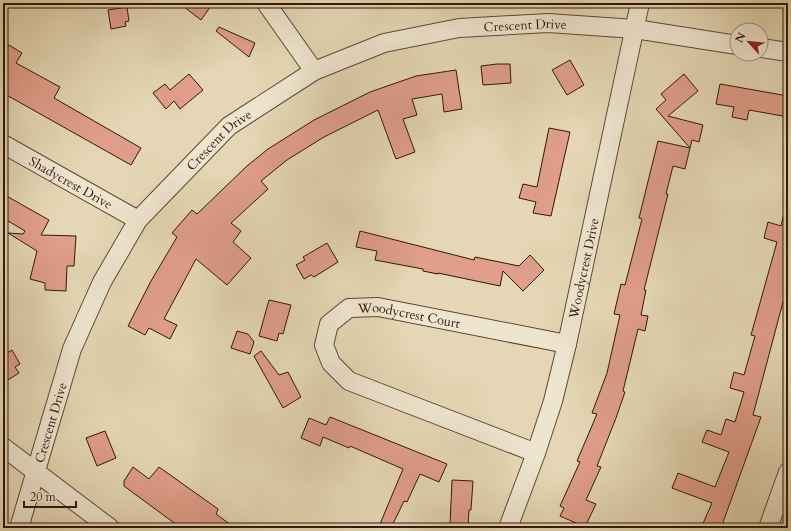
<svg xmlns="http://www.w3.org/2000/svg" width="791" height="531" viewBox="0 0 791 531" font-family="Cardo,serif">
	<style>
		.building { fill: #e09e8b; stroke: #321709 }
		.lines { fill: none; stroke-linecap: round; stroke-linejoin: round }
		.minor-casing { stroke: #5f4734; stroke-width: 20 }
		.minor { stroke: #eee5cf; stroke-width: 18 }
		.labels { text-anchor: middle; stroke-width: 3; stroke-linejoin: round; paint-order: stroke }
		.street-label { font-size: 13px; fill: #321709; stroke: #eee5cf }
	</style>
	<rect width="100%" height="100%" fill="#e5d7b5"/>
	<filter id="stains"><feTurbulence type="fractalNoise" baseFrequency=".005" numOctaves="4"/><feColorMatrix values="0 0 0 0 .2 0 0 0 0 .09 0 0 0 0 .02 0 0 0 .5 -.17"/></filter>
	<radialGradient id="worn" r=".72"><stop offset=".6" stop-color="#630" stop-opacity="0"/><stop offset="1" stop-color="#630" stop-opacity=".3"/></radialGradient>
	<g class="building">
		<path d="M179 3H213L201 20Z"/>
		<path d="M127 7 129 21 125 22 126 26 111 29 108 10Z"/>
		<path d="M219 27 255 43 249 57 216 31Z"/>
		<path d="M9 45 22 53 16 63 60 87 54 98 141 148 131 165 3 93V56Z"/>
		<path d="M570 60 584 85 567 95 552 70Z"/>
		<path d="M497 64H510L511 83 483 85 481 66Z"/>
		<path d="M456 70 462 109 444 112 442 94 412 99 417 115 403 119 415 152 396 159 378 110 324 137 287 160 261 181 268 189 231 223 241 231 233 242 251 258 227 285 196 259 164 319 177 325 170 339 149 328 145 335 128 326 151 281 177 237 172 233 192 210 197 214 247 166 268 149 314 120 370 92 416 76Z"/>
		<path d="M189 74 203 90 180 109 174 101 166 109 153 93 165 84 170 90Z"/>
		<path d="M684 74 698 91 668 116 703 125 699 142 692 140 690 148 656 109 666 100 661 94Z"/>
		<path d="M720 84 788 96V117L749 110 747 120 732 117 734 107 716 104Z"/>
		<path d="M549 128 570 132 551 216 533 213 536 202 519 198 523 184 537 187Z"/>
		<path d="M658 141 690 148 685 169 673 166 666 194H668L644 290H646L641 315 648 316 645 331 638 329 623 391 625 392 616 418 597 466 601 467 586 500 596 504 585 527 560 516 564 508 560 506 580 462 577 461 597 414 592 413 607 373 620 315 614 314 621 284 625 285 642 219 639 218Z"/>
		<path d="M3 194 49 220 41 235 76 236 74 266H67L66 291 45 290V283L30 279 37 251 8 233 23 234 25 231 3 218Z"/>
		<path d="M783 217 788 218V283L753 415 761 417 721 528H701L712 503 672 488 678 473 715 487 729 452 702 442 707 430 721 435 726 419 735 422 744 392 730 388 734 372 744 375 755 336 751 335 777 242 764 238 768 222 781 226Z"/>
		<path d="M360 231 474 260 475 257 519 266 530 255 544 270 523 291 503 271 500 286 438 273V274L423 271V269L375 260 377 251 356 247Z"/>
		<path d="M327 243 338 262 314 277 311 275 304 279 296 265 305 260 303 257Z"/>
		<path d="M269 300 291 305 283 334 279 333 277 341 259 336Z"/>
		<path d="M237 331 248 334 254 342 250 354 231 348Z"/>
		<path d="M3 347 7 353 12 350 20 364 15 367 19 373 3 383Z"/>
		<path d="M261 351 279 375 288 372 301 397 283 408 254 356Z"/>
		<path d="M330 417 447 464 439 482 420 474 407 502 404 501 391 528 380 524 403 469 350 446 349 448 323 437 320 446 301 438 309 418 326 425Z"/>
		<path d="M105 431 116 458 97 466 86 438Z"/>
		<path d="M133 467 149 479 159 467 218 509 216 514 235 528H181L124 486V481Z"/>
		<path d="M452 480 473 481 471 510H469L468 526 450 525Z"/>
	</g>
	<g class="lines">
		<g class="minor-casing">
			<g id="minor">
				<path d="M266 3 314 71"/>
				<path d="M761 48 788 52"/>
				<path id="s1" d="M3 144 138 220"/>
				<path d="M3 447 110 528"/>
				<path id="s2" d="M536 453 349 381 331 363 324 345 329 324 349 308 378 307 567 344"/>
				<path id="s3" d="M19 528 72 349 102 282 138 220 229 126 314 71 384 43 459 28 548 23 635 29 737 45"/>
				<path id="s4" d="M508 528 536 453 553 401 567 344 640 3"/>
				<path d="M768 528 788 472"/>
			</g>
		</g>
		<use href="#minor" class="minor"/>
	</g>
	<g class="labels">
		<g class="street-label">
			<text dy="5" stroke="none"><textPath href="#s3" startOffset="782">Crescent Drive</textPath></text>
			<text dy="5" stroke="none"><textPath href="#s3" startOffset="446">Crescent Drive</textPath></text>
			<text dy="5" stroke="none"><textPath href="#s1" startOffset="78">Shadycrest Drive</textPath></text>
			<text dy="5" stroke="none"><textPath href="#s4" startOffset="271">Woodycrest Drive</textPath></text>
			<text dy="5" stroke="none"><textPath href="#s2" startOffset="353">Woodycrest Court</textPath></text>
			<text dy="5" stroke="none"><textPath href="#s3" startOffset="110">Crescent Drive</textPath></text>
		</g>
	</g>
	<rect width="791" height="531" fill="none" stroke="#e5d7b5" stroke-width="16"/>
	<rect x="4" y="4" width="783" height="523" fill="none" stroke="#321709" stroke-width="2"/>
	<rect x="8" y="8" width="775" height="515" fill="none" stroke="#321709"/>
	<g transform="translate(749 42) rotate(297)"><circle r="19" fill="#eee5cf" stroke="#a39380"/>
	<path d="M0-3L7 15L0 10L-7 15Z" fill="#8f2418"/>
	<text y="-6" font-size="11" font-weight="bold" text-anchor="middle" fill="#321709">N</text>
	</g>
	<path d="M24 501v6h52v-6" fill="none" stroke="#321709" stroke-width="2"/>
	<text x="30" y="501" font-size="12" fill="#321709" stroke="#eee5cf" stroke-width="3" paint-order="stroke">20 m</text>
	<rect width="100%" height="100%" filter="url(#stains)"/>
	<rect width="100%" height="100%" fill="url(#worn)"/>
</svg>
